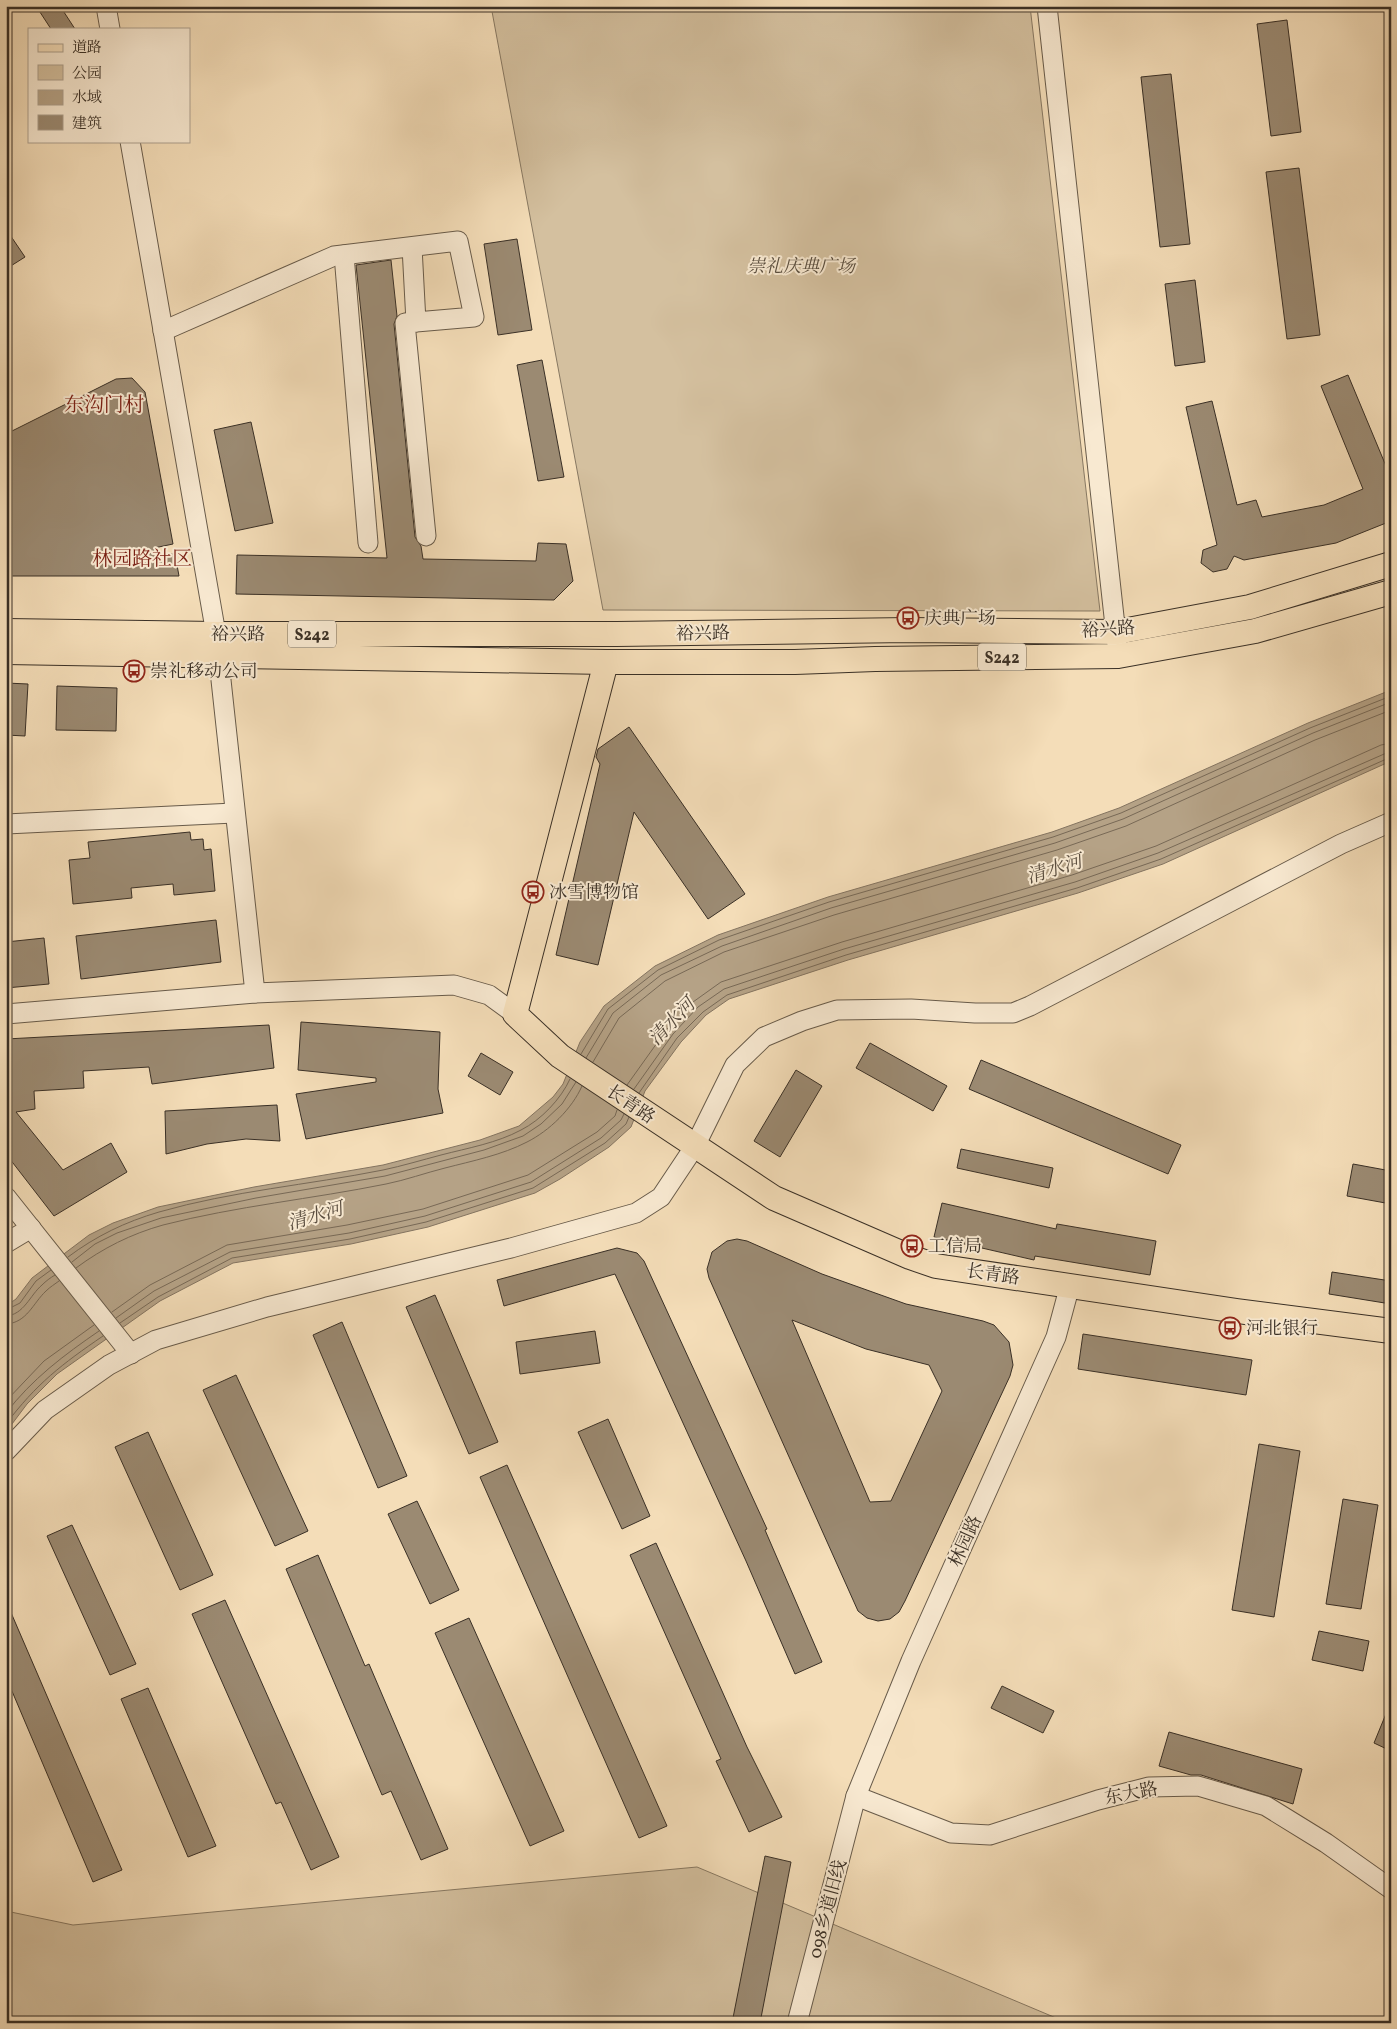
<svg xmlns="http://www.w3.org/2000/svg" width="1397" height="2029" viewBox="0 0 1397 2029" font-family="Vollkorn,'Noto Serif SC',serif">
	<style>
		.green { fill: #d4c09f; stroke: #877862 }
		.water { fill: #b5a286; stroke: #847460 }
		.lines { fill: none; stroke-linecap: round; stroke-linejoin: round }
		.shore { stroke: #786956; stroke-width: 1 }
		.building { fill: #9b8a72; stroke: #3a3026; fill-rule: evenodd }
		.minor-casing { stroke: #685b4a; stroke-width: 21 }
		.major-casing { stroke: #3a3026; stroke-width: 26 }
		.minor { stroke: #f8e9d1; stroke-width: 19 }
		.major { stroke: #f4ddb8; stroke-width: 24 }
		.labels { text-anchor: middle; stroke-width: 4; stroke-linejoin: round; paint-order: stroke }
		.shield { fill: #f8e9d1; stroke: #736859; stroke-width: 1 }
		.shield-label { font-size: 16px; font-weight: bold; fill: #3a3026 }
		.park-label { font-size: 18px; font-style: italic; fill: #594d3e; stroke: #f8e9d1 }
		.poi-label { font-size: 18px; fill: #3a3026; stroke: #f8e9d1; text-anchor: start }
		.street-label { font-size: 18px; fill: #3a3026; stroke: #f8e9d1 }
		.water-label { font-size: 19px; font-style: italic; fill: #594c3e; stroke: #f8e9d1 }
		.quarter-label { font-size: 20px; fill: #7a1f14; stroke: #f8e9d1 }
	</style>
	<rect width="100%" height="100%" fill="#f4ddb8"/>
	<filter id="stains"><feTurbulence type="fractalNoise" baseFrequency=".004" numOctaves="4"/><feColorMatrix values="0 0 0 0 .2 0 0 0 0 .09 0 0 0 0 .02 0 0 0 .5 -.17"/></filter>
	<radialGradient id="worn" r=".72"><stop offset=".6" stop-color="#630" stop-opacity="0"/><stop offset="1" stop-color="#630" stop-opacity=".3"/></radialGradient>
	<g class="green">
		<path d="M491 6H1030L1100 611 603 610Z"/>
		<path d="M697 1867 1068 2023H6V1911L73 1925Z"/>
	</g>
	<path class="water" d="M1391 690V761L1163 864 1078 893 848 960 729 999 706 1015 681 1042 645 1091 631 1127 609 1147 560 1179 535 1193 428 1227 351 1244 233 1263 160 1301 57 1374 27 1404 6 1432V1306L16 1299 32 1278 89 1235 113 1223 158 1207 254 1187 383 1165 480 1140 519 1126 553 1097 563 1084 580 1042 604 1006 655 966 718 935 828 897 1052 832 1119 808 1308 723Z"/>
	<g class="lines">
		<g class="shore">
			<path d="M581 1054 608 1009 658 970 719 940 829 902 1053 837 1121 813 1310 728 1391 696"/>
			<path d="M586 1058 613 1013 661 975 722 946 831 908 1055 843 1123 819 1313 733 1391 702"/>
			<path d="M593 1062 619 1018 665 981 724 952 834 915 1057 850 1126 826 1315 740 1391 710"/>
			<path d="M627 1085 667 1029 693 1002 721 982 842 942 1072 875 1156 846 1381 745 1391 743"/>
			<path d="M634 1089 673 1034 698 1007 724 989 844 949 1075 882 1158 853 1391 751"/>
			<path d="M639 1093 677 1038 703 1012 727 995 846 955 1077 888 1161 859 1391 757"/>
			<path d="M68 1257C96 1236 125 1222 159 1212 232 1191 308 1185 383 1170 402 1166 422 1160 441 1155 468 1148 497 1143 521 1130 541 1120 561 1099 570 1079"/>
			<path d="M72 1262 95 1244 117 1233 161 1218 256 1198 385 1176 484 1150 523 1136 541 1124 562 1104 576 1082"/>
			<path d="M76 1268C103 1248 131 1234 163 1225 237 1206 312 1199 386 1184 406 1180 425 1173 445 1168 472 1161 502 1155 527 1142 549 1131 572 1109 582 1086"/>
			<path d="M6 1310 20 1303 36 1281 51 1270"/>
			<path d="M112 1312 150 1285 227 1245 347 1225 423 1209 528 1175 597 1132 615 1116 617 1110"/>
			<path d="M6 1316C24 1315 30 1295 42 1285 46 1281 50 1278 55 1275"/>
			<path d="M116 1318 154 1291 230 1252 349 1233 425 1216 531 1182 601 1138 621 1120 624 1114"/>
			<path d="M120 1323 158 1297 232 1258 350 1239 426 1222 533 1188 605 1143 626 1124 629 1117"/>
			<path d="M6 1324C27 1323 33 1303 46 1291 50 1287 55 1284 59 1281"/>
			<path d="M6 1401 44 1361 94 1325"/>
			<path d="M6 1413C32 1379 64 1355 99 1331"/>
			<path d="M6 1424C36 1384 62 1364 103 1336"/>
		</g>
	</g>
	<g class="building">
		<path d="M36 6H60L75 29H51Z"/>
		<path d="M1287 20 1301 132 1271 136 1257 24Z"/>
		<path d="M1171 74 1190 244 1160 247 1141 77Z"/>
		<path d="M1299 168 1320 335 1287 339 1266 172Z"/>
		<path d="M6 229 25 257 6 269Z"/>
		<path d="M517 239 532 330 498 335 484 244Z"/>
		<path d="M391 260 397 316 394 324 415 537 421 546 423 559 536 561 538 543 566 544 573 581 554 600 236 594 237 555 387 558 356 265Z"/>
		<path d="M1195 280 1205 362 1175 366 1165 284Z"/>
		<path d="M542 360 564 477 538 481 517 365Z"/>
		<path d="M1348 375 1391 478V521L1336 543 1244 560 1234 556 1227 569 1213 572 1201 563 1203 550 1217 545 1186 407 1212 401 1237 505 1256 500 1262 517 1324 505 1363 489 1321 386Z"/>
		<path d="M132 378 145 392 173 544 154 548V554H175L179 576H6V434L116 379Z"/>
		<path d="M251 422 273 523 235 531 214 430Z"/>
		<path d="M6 683 28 684 25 736 6 735Z"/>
		<path d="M57 686 117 688 116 731 56 730Z"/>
		<path d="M629 727 745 894 708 919 634 812 598 965 556 955 600 764 596 757 598 749Z"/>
		<path d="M190 832 191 840 203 839 204 850 211 849 215 891 174 895 173 884 131 888 132 898 73 904 69 860 90 858 88 842Z"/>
		<path d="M216 920 221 962 81 979 76 936Z"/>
		<path d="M44 938 49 984 6 988V942Z"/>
		<path d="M301 1022 440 1032 438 1089 443 1113 306 1139 296 1094 376 1082V1078L298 1070Z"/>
		<path d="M269 1025 274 1068 152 1084 149 1067 83 1071 84 1088 34 1091 35 1109 16 1112 63 1170 111 1143 127 1172 54 1216 6 1154V1039Z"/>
		<path d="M870 1043 947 1086 933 1111 856 1068Z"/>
		<path d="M481 1053 513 1072 500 1095 468 1076Z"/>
		<path d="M981 1060 1181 1145 1168 1174 969 1089Z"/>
		<path d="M796 1070 822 1086 780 1157 754 1141Z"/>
		<path d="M277 1105 280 1141 246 1139 207 1144 166 1154 165 1111Z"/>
		<path d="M961 1149 1053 1168 1049 1188 957 1168Z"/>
		<path d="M1353 1164 1391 1171V1204L1347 1196Z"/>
		<path d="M942 1203 1056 1229 1057 1224 1156 1241 1150 1275 1035 1256 1034 1260 934 1237Z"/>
		<path d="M737 1239 747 1241 822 1274 906 1304 983 1321 994 1325 1009 1342 1013 1365 1010 1376 905 1601 899 1612 890 1619 878 1621 867 1618 858 1611 709 1278 707 1269 712 1252 727 1241ZM792 1320 866 1349 929 1365 942 1391 891 1501 870 1502Z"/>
		<path d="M617 1248 637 1253 644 1261 767 1529 765 1530 822 1662 795 1674 746 1561 615 1274 504 1306 497 1280Z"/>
		<path d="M1332 1272 1391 1281V1304L1329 1294Z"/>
		<path d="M435 1295 498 1442 469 1454 406 1307Z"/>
		<path d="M342 1322 407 1476 378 1488 313 1335Z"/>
		<path d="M595 1331 600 1363 520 1374 516 1342Z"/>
		<path d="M1083 1334 1252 1360 1246 1395 1078 1369Z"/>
		<path d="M236 1375 308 1531 275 1546 203 1390Z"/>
		<path d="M608 1419 650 1516 622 1529 578 1432Z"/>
		<path d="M148 1432 213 1575 180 1590 115 1447Z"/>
		<path d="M1259 1444 1300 1451 1274 1617 1232 1610Z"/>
		<path d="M507 1465 667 1826 639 1838 480 1477Z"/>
		<path d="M1343 1499 1378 1505 1361 1609 1326 1604Z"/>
		<path d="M417 1501 459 1590 430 1604 388 1514Z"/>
		<path d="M72 1525 136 1664 110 1675 47 1536Z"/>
		<path d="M656 1543 747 1747 782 1817 749 1832 716 1761 721 1759 630 1555Z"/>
		<path d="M318 1555 365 1666 369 1664 448 1849 421 1860 391 1791 382 1795 286 1569Z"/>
		<path d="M225 1600 339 1857 311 1870 281 1802 276 1804 192 1614Z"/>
		<path d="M6 1601 122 1870 93 1882 6 1677Z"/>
		<path d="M469 1618 564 1831 530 1846 435 1633Z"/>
		<path d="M1319 1631 1369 1641 1363 1671 1312 1660Z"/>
		<path d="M1002 1686 1054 1711 1043 1733 991 1708Z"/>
		<path d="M148 1688 216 1846 188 1857 121 1699Z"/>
		<path d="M1390 1704H1391V1751L1374 1743Z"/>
		<path d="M1169 1732 1302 1769 1293 1804 1201 1775H1191L1159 1766Z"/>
		<path d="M765 1856 791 1862 760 2023H732Z"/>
	</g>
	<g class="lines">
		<g class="minor-casing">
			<g id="minor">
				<path d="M106 6 110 29"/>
				<path d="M1047 6 1117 644"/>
				<path d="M130 141 216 634 255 993"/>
				<path d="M344 255 368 543"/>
				<path d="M416 322 405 323 426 536"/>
				<path d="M163 331 334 256 458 241 474 317 416 322 412 247"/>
				<path d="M6 824 234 813"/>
				<path d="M6 1014 255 993 454 985 489 995 515 1014"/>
				<path d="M6 1197 131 1354"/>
				<path d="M6 1243 31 1228"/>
				<path d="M6 1451 45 1410 109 1365 156 1340 267 1307 511 1248 636 1213 661 1197 695 1146 735 1065 764 1037 802 1021 837 1010 911 1009 975 1013H1013L1030 1006 1341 844 1391 822"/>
				<path d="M856 1796 951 1833 990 1835 1098 1800 1149 1787 1198 1786 1266 1806 1326 1843 1391 1889"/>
				<path d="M797 2023 856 1796 911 1661 1056 1337 1070 1285"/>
			</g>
		</g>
		<g class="major-casing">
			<g id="major">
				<path d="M6 631 216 634H617L908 630 1117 632 1250 607 1391 564"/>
				<path d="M6 652 606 662H795L875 659 1118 656 1255 631 1391 592"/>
				<path d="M606 662 515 1014 560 1056 774 1198 910 1257 936 1266 1237 1311 1391 1331"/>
			</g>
		</g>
		<use href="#minor" class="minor"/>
		<use href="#major" class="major"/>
	</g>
	<defs>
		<g id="bus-ring" transform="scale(1.125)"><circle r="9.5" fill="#f8e9d1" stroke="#8f2418" stroke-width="1.5"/><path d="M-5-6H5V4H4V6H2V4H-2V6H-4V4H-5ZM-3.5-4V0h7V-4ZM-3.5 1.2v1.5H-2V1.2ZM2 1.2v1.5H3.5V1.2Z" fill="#8f2418"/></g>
	</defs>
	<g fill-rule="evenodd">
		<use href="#bus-ring" x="908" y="618"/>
		<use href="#bus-ring" x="134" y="671"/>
		<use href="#bus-ring" x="533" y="892"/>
		<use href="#bus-ring" x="912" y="1246"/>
		<use href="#bus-ring" x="1230" y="1328"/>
	</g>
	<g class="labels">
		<g class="shield">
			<rect x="288" y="620.5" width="48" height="27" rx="4"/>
			<rect x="978" y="643.5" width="48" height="27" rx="4"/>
		</g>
		<g class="shield-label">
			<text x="312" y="640">S242</text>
			<text x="1002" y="663">S242</text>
		</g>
		<g class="park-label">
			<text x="801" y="272">崇礼庆典广场</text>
		</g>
		<g class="poi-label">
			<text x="924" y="624">庆典广场</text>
			<text x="150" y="677">崇礼移动公司</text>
			<text x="549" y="898">冰雪博物馆</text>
			<text x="928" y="1252">工信局</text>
			<text x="1246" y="1334">河北银行</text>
		</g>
		<g class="street-label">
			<text transform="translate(1108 629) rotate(-4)" y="6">裕兴路</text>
			<text transform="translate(703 633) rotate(-1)" y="6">裕兴路</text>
			<text x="238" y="640">裕兴路</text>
			<text transform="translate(631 1104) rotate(34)" y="6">长青路</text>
			<text transform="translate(993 1274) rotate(8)" y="6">长青路</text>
			<text transform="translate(965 1541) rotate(-66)" y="6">林园路</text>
			<text transform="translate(1131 1793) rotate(-11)" y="6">东大路</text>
			<text transform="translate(827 1909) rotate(-75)" y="6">098乡道旧线</text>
		</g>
		<g class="water-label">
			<text transform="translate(1054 868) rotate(-17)" y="7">清水河</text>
			<text transform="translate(671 1021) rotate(-46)" y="7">清水河</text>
			<text transform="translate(315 1215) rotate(-16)" y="7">清水河</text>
		</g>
		<g class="quarter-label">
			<text x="104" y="411">东沟门村</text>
			<text x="142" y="565">林园路社区</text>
		</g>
	</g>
	<rect width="1397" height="2029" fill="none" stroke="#f4ddb8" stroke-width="25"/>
	<rect x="8" y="8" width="1382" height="2014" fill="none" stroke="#3a3026" stroke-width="2.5"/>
	<rect x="12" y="12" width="1372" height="2004" fill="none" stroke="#3a3026"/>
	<rect x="28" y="28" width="162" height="115" fill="#f8e9d1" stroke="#ac9f8d"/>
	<rect x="38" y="44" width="25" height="8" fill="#f4ddb8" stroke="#ac9f8d"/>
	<text x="72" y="52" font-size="15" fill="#3a3026">道路</text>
	<rect x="38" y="65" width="25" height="15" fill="#d4c09f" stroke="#ac9f8d"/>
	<text x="72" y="78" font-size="15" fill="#3a3026">公园</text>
	<rect x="38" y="90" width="25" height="15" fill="#b5a286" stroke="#ac9f8d"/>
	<text x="72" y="102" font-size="15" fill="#3a3026">水域</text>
	<rect x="38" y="115" width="25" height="15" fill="#9b8a72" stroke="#ac9f8d"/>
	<text x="72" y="128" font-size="15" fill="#3a3026">建筑</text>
	<rect width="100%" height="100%" filter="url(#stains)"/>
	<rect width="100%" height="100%" fill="url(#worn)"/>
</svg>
